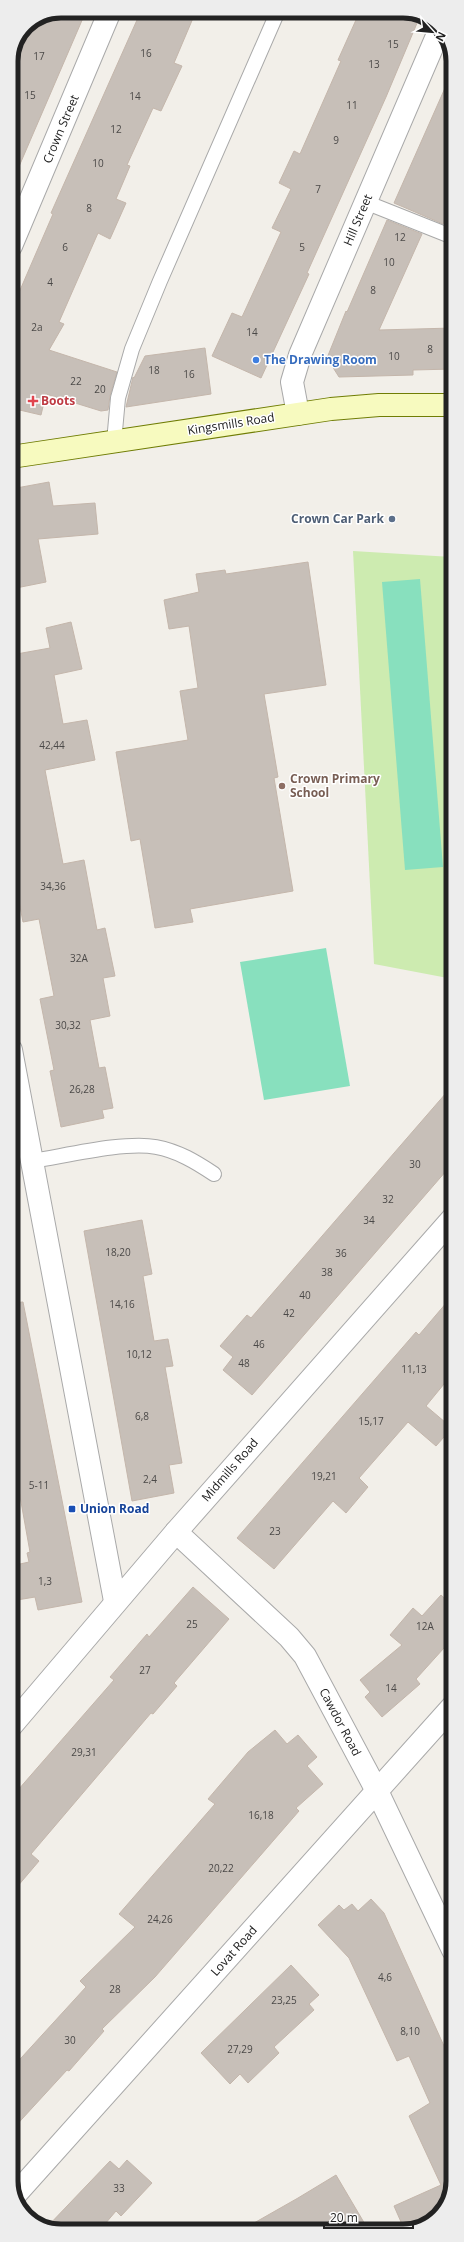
<svg xmlns="http://www.w3.org/2000/svg" width="464" height="2242" viewBox="0 0 464 2242" font-family="'Open Sans',sans-serif">
	<style>
		.grass { fill: #cdebb0 }
		.pitch { fill: #88e0be }
		.building { fill: #c7bfb8; stroke: #c4b6ab }
		.lines { fill: none; stroke-linecap: round; stroke-linejoin: round }
		.lane-casing { stroke: #a9a9a9; stroke-width: 16 }
		.street-casing { stroke: #a9a9a9; stroke-width: 24 }
		.secondary-casing { stroke: #707d05; stroke-width: 24 }
		.lane { stroke: #fff; stroke-width: 14 }
		.street { stroke: #fff; stroke-width: 22 }
		.secondary { stroke: #f7fabf; stroke-width: 22 }
		.shop-dot { fill: #3f7fe0; stroke: #fff; stroke-width: 1.5 }
		.health-dot { fill: #e0444e; stroke: #fff; stroke-width: 1.5 }
		.service-dot { fill: #5c6f8a; stroke: #fff; stroke-width: 1.5 }
		.education-dot { fill: #8d6e63; stroke: #fff; stroke-width: 1.5 }
		.transit-dot { fill: #1a4fb4; stroke: #fff; stroke-width: 1.5 }
		.labels { text-anchor: middle; stroke-width: 3; stroke-linejoin: round; paint-order: stroke }
		.number-label { font-size: 10px; fill: #4b4948 }
		.street-label { font-size: 12px; fill: #222; stroke: #fff }
		.shop-label { font-size: 12px; font-weight: bold; fill: #366cbe; stroke: #fff; text-anchor: start }
		.health-label { font-size: 12px; font-weight: bold; fill: #be3a42; stroke: #fff; text-anchor: start }
		.service-label { font-size: 12px; font-weight: bold; fill: #4e5e75; stroke: #fff; text-anchor: end }
		.education-label { font-size: 12px; font-weight: bold; fill: #785e54; stroke: #fff; text-anchor: start }
		.transit-label { font-size: 12px; font-weight: bold; fill: #164399; stroke: #fff; text-anchor: start }
		.rim { fill: none; stroke: #222; stroke-width: 5 }
	</style>
	<rect width="100%" height="100%" fill="#f2efe9"/>
	<path class="grass" d="M353 551 452 557 453 560V979L374 964Z"/>
	<g class="pitch">
		<path d="M420 579 443 867 405 870 382 582Z"/>
		<path d="M326 948 350 1086 264 1100 240 962Z"/>
	</g>
	<g class="building">
		<path d="M61 11H86L11 185V61L26 25Z"/>
		<path d="M141 11H196L174 63 182 66 161 111 153 108 127 165 130 166 116 199 126 203 110 239 98 233 59 322 64 324 49 350 117 372 110 396 108 410 101 411 46 394 41 415 11 408V311L53 214 51 213Z"/>
		<path d="M360 11H409L420 16 386 97 307 273 309 274 261 378 212 356 232 313 242 317 281 232 272 228 291 189 279 183 294 151 300 154 341 61 338 60Z"/>
		<path d="M453 70V205L443 224 394 203Z"/>
		<path d="M387 220 422 234 379 330 453 328V369L413 370V375L339 377 327 358 346 311 347 312Z"/>
		<path d="M205 348 211 394 126 407 133 377 134 378 145 356Z"/>
		<path d="M49 482 53 506 95 503 98 534 38 539 46 582 11 589V489Z"/>
		<path d="M308 562 326 685 264 694 278 777 274 778 293 891 190 909 193 922 155 928 140 839 131 841 116 752 188 740 180 691 198 688 189 626 169 629 164 600 199 592 196 574 225 570 226 574Z"/>
		<path d="M71 622 82 669 54 675 63 724 87 720 95 760 45 770 63 864 84 860 97 930 105 928 115 976 103 978 110 1016 90 1020 99 1068 105 1067 113 1108 102 1110 104 1118 61 1127 50 1071 54 1070 40 999 54 996 39 919 23 922 11 860V655L50 648 46 628Z"/>
		<path d="M453 1085V1163L252 1395 223 1370 233 1357 220 1346 247 1315 251 1318 277 1288Z"/>
		<path d="M142 1220 152 1274 143 1276 154 1341 168 1339 173 1366 165 1367 182 1463 169 1465 174 1493 132 1501 84 1231Z"/>
		<path d="M453 1295V1373L426 1406 452 1428 436 1446 408 1422 359 1478 368 1487 346 1513 333 1501 274 1569 237 1538 416 1332 419 1335Z"/>
		<path d="M23 1302 82 1602 38 1610 35 1597 11 1601V1566L29 1562 27 1553 30 1552 11 1446V1303Z"/>
		<path d="M193 1587 229 1619 174 1683 177 1686 153 1714 151 1713 31 1854 39 1861 11 1894V1798L114 1680 110 1677 147 1634 149 1637Z"/>
		<path d="M441 1595 453 1606V1638L416 1679 420 1684 382 1717 365 1697 370 1692 360 1680 402 1645 390 1635 413 1608 422 1616Z"/>
		<path d="M275 1730 287 1744 298 1735 317 1757 307 1766 323 1784 296 1808 299 1811 155 1977 102 2029 104 2031 69 2071 67 2070 11 2131V2069L86 1987 80 1981 135 1927 119 1914 215 1804 208 1799 248 1752Z"/>
		<path d="M371 1899 384 1913 453 2066V2181L441 2214 410 2231H405L394 2206 441 2185 409 2116 430 2103 409 2056 397 2061 349 1958 318 1925 339 1905 344 1910 352 1904 358 1911Z"/>
		<path d="M291 1965 319 1995 309 2004 314 2010 274 2047 279 2053 248 2083 240 2074 230 2084 201 2053Z"/>
		<path d="M127 2160 152 2183 121 2216 116 2211 99 2231H55L47 2227 110 2161 119 2169Z"/>
		<path d="M336 2175 369 2231H240L298 2198Z"/>
	</g>
	<g class="lines">
		<g class="lane-casing">
			<g id="lane">
				<path d="M365 202 453 237"/>
				<path d="M114 442 118 398 132 349 160 281 278 11"/>
				<path d="M32 1161C65 1156 125 1141 156 1147 178 1151 196 1162 214 1174"/>
			</g>
		</g>
		<g class="street-casing">
			<g id="street">
				<path d="M11 246 110 11"/>
				<path d="M298 414 292 382 300 355 440 29"/>
				<path d="M11 1050 115 1601"/>
				<path d="M176 1532 289 1637 305 1656 377 1791 453 1950"/>
				<path d="M11 1726 176 1532 453 1218"/>
				<path d="M15 2195 453 1706"/>
			</g>
		</g>
		<g class="secondary-casing">
			<path id="secondary" d="M11 457 331 409 379 405H453"/>
		</g>
		<use href="#lane" class="lane"/>
		<use href="#street" class="street"/>
		<use href="#secondary" class="secondary"/>
	</g>
	<circle class="shop-dot" cx="256" cy="360" r="4"/>
	<path class="health-dot" d="M31 395h4v4h4v4h-4v4h-4v-4h-4v-4h4z"/>
	<circle class="service-dot" cx="392" cy="519" r="4"/>
	<circle class="education-dot" cx="282" cy="786" r="4"/>
	<rect class="transit-dot" x="68" y="1505" width="8" height="8" rx="2"/>
	<g class="labels">
		<g class="number-label">
			<text x="393" y="48">15</text>
			<text x="146" y="57">16</text>
			<text x="39" y="60">17</text>
			<text x="374" y="68">13</text>
			<text x="30" y="99">15</text>
			<text x="135" y="100">14</text>
			<text x="352" y="109">11</text>
			<text x="116" y="133">12</text>
			<text x="336" y="144">9</text>
			<text x="98" y="167">10</text>
			<text x="318" y="193">7</text>
			<text x="89" y="212">8</text>
			<text x="400" y="241">12</text>
			<text x="65" y="251">6</text>
			<text x="302" y="251">5</text>
			<text x="389" y="266">10</text>
			<text x="50" y="286">4</text>
			<text x="373" y="294">8</text>
			<text x="37" y="331">2a</text>
			<text x="252" y="336">14</text>
			<text x="430" y="353">8</text>
			<text x="394" y="360">10</text>
			<text x="154" y="374">18</text>
			<text x="189" y="378">16</text>
			<text x="76" y="385">22</text>
			<text x="100" y="393">20</text>
			<text x="52" y="749">42,44</text>
			<text x="53" y="890">34,36</text>
			<text x="79" y="962">32A</text>
			<text x="68" y="1029">30,32</text>
			<text x="82" y="1093">26,28</text>
			<text x="415" y="1168">30</text>
			<text x="388" y="1203">32</text>
			<text x="369" y="1224">34</text>
			<text x="118" y="1256">18,20</text>
			<text x="341" y="1257">36</text>
			<text x="327" y="1276">38</text>
			<text x="305" y="1299">40</text>
			<text x="122" y="1308">14,16</text>
			<text x="289" y="1317">42</text>
			<text x="259" y="1348">46</text>
			<text x="139" y="1358">10,12</text>
			<text x="244" y="1367">48</text>
			<text x="414" y="1373">11,13</text>
			<text x="142" y="1420">6,8</text>
			<text x="371" y="1425">15,17</text>
			<text x="324" y="1480">19,21</text>
			<text x="150" y="1483">2,4</text>
			<text x="39" y="1489">5-11</text>
			<text x="275" y="1535">23</text>
			<text x="45" y="1585">1,3</text>
			<text x="192" y="1628">25</text>
			<text x="425" y="1630">12A</text>
			<text x="145" y="1674">27</text>
			<text x="391" y="1692">14</text>
			<text x="84" y="1756">29,31</text>
			<text x="261" y="1819">16,18</text>
			<text x="221" y="1872">20,22</text>
			<text x="160" y="1923">24,26</text>
			<text x="385" y="1981">4,6</text>
			<text x="115" y="1993">28</text>
			<text x="284" y="2004">23,25</text>
			<text x="410" y="2035">8,10</text>
			<text x="70" y="2044">30</text>
			<text x="240" y="2053">27,29</text>
			<text x="119" y="2192">33</text>
		</g>
		<g class="street-label">
			<text transform="translate(61 129) rotate(-67)" y="4">Crown Street</text>
			<text transform="translate(358 220) rotate(-67)" y="4">Hill Street</text>
			<text transform="translate(231 424) rotate(-9)" y="4">Kingsmills Road</text>
			<text transform="translate(230 1470) rotate(-49)" y="4">Midmills Road</text>
			<text transform="translate(340 1722) rotate(62)" y="4">Cawdor Road</text>
			<text transform="translate(234 1951) rotate(-48)" y="4">Lovat Road</text>
		</g>
		<g class="shop-label">
			<text x="264" y="364">The Drawing Room</text>
		</g>
		<g class="health-label">
			<text x="41" y="405">Boots</text>
		</g>
		<g class="service-label">
			<text x="384" y="523">Crown Car Park</text>
		</g>
		<g class="education-label">
			<text x="290" y="783">Crown Primary<tspan x="290" dy="14">School</tspan></text>
		</g>
		<g class="transit-label">
			<text x="80" y="1513">Union Road</text>
		</g>
	</g>
	<path d="M0 0H464V2242H0ZM61 18H403A43 43 0 0 1 446 61V2181A43 43 0 0 1 403 2224H61A43 43 0 0 1 18 2181V61A43 43 0 0 1 61 18Z" fill="#ededed" fill-rule="evenodd"/>
	<path class="rim" d="M61 18H403A43 43 0 0 1 446 61V2181A43 43 0 0 1 403 2224H61A43 43 0 0 1 18 2181V61A43 43 0 0 1 61 18Z"/>
	<g transform="translate(432 32) rotate(117)" stroke="#ffffff" stroke-width="3" paint-order="stroke">
	<path d="M0-3L7 15L0 10L-7 15Z" fill="#222222"/>
	<text y="-6" font-size="11" font-weight="bold" text-anchor="middle" fill="#222222">N</text>
	</g>
	<path d="M324 2222v6h89v-6" fill="none" stroke="#222222" stroke-width="2"/>
	<text x="330" y="2222" font-size="12" fill="#222222" stroke="#ffffff" stroke-width="3" paint-order="stroke">20 m</text>
</svg>
